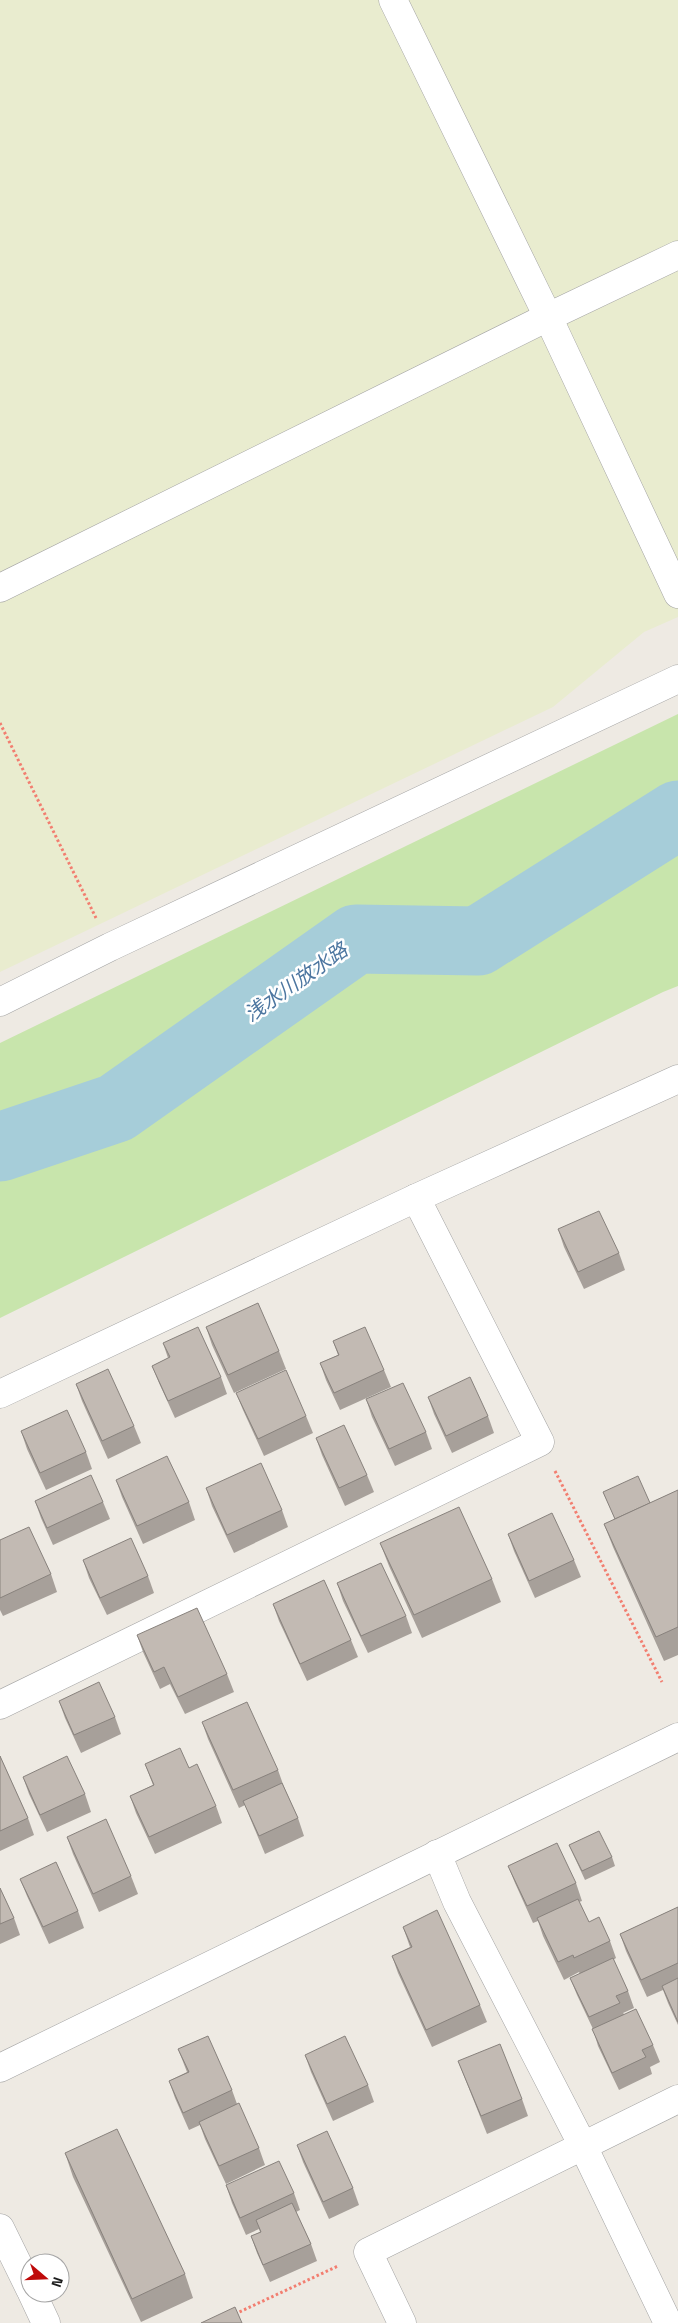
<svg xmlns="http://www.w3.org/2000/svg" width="678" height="2323" viewBox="0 0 678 2323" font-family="'Titillium Web','Noto Sans JP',sans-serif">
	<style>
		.farmland { fill: #e9eccf }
		.grass { fill: #c8e5ac }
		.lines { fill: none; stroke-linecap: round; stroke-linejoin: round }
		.river { stroke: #a6cdd9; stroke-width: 69 }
		.minor-casing { stroke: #a4a4a4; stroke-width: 29 }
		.tertiary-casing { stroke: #a4a4a4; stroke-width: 29 }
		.path { stroke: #f27e70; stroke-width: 3; stroke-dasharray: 2.5 2.5; stroke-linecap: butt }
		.minor { stroke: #fff; stroke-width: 28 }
		.tertiary { stroke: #fff; stroke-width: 28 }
		.wall { fill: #a7a09a }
		.building { fill: #c2bab3; stroke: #88827d }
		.labels { text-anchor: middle; stroke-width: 5; stroke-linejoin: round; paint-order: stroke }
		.water-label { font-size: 20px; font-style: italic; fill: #4c76a0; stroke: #fff }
	</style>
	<rect width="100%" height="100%" fill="#eeeae3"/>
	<path class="farmland" d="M0 0H678V617L644 632 553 707 0 972Z"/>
	<path class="grass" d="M678 714V986L663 992 0 1318V1043Z"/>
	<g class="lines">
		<path class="river" d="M0 1147 116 1108 356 939 478 941 678 815"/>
		<g class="minor-casing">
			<g id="minor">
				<path d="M393 0 548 317 678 594"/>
				<path d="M0 588 548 317 678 255"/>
				<path d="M0 1002 110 947 678 679"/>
				<path d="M0 1394 416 1198 678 1079"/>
				<path d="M0 1705 540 1442 416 1198"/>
				<path d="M437 1854 457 1902 583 2146 668 2323"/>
				<path d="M402 2323 368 2252 678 2099"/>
			</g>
		</g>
		<g class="tertiary-casing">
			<g id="tertiary">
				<path d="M0 2068 678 1737"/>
				<path d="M0 2228 30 2289"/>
				<path d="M32 2293 46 2323"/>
			</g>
		</g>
		<g class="path">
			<path d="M0 723 96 918"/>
			<path d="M555 1471 662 1682"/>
			<path d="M235 2314 338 2266"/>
		</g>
		<use href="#minor" class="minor"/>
		<use href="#tertiary" class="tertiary"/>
	</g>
	<g class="wall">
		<path d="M558 1229 619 1253 625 1270 584 1289 564 1247Z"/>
		<path d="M206 1327 279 1351 286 1369 234 1393 212 1345Z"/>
		<path d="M333 1341 384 1370 391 1387 340 1410 326 1380 320 1363 338 1355Z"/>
		<path d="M163 1343 221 1377 227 1394 175 1418 159 1383 152 1366 168 1358Z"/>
		<path d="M76 1384 134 1426 141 1443 108 1459 82 1401Z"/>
		<path d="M236 1393 306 1416 313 1433 264 1456 243 1410Z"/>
		<path d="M428 1397 488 1416 494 1433 452 1453 434 1414Z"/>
		<path d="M366 1399 426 1432 432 1449 395 1466 372 1417Z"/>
		<path d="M21 1431 86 1452 92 1469 46 1490 27 1449Z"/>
		<path d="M316 1438 367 1475 374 1492 345 1506 322 1455Z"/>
		<path d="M116 1480 189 1502 195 1520 143 1544 122 1497Z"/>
		<path d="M206 1488 282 1510 288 1527 234 1553 212 1506Z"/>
		<path d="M678 1490V1655L664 1661 613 1547 604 1524 615 1519 603 1492 650 1503Z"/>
		<path d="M35 1501 103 1502 110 1519 53 1545 41 1518Z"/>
		<path d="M508 1534 574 1560 581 1577 535 1598 514 1551Z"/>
		<path d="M0 1540 51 1574 57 1592 3 1616 0 1610Z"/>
		<path d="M380 1543 492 1579 501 1602 422 1638 389 1566Z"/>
		<path d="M83 1560 148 1576 154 1593 107 1615 89 1578Z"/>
		<path d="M337 1583 406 1616 412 1633 368 1653 343 1601Z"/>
		<path d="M273 1604 351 1640 358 1657 307 1681 279 1621Z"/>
		<path d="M137 1635 227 1674 234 1692 185 1714 170 1684 160 1689 143 1652Z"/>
		<path d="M59 1701 115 1717 121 1734 81 1753 65 1718Z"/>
		<path d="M202 1722 278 1770 284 1787 298 1818 304 1836 265 1854 250 1818 245 1805 239 1808 208 1739Z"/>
		<path d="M0 1756 28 1818 34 1835 0 1851Z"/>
		<path d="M145 1764 216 1806 222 1823 155 1854 136 1813 130 1796 153 1785Z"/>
		<path d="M23 1777 85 1794 91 1812 47 1832 29 1794Z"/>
		<path d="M67 1837 131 1876 138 1894 99 1912 73 1854Z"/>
		<path d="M569 1845 612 1857 615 1866 585 1880 573 1854Z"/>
		<path d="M508 1866 576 1883 582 1901 579 1902 589 1922 610 1941 616 1958 613 1960 628 1991 634 2008 623 2013 624 2014 653 2045 660 2062 650 2067 652 2074 619 2090 598 2046 593 2029 577 1995 570 1978 580 1974 579 1972 564 1980 543 1936 538 1921 533 1923 515 1883Z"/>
		<path d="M20 1879 78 1911 84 1928 49 1944 27 1896Z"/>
		<path d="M0 1888 14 1918 20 1935 0 1944Z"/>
		<path d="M678 1907V2025L668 2003 663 1990 647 1997 626 1951 620 1934Z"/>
		<path d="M403 1927 480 2005 487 2022 432 2047 398 1973 392 1956 410 1947Z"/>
		<path d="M178 2049 232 2090 237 2104 259 2148 265 2165 226 2184 205 2139 200 2125 189 2130 175 2098 169 2081 187 2072Z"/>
		<path d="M305 2055 368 2085 374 2102 333 2121 311 2072Z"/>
		<path d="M458 2061 522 2099 528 2116 487 2134Z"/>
		<path d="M297 2145 353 2188 359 2205 329 2219 303 2162Z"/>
		<path d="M65 2153 185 2274 193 2298 141 2322 73 2177Z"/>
		<path d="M226 2185 294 2193 300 2210 296 2212 311 2244 317 2261 270 2282 257 2253 251 2236 260 2232 259 2229 246 2235 232 2203Z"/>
	</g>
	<g class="building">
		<path d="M599 1211 619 1253 578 1272 558 1229Z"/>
		<path d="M258 1303 279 1351 228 1375 206 1327Z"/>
		<path d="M198 1327 221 1377 168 1401 152 1366 170 1357 163 1343Z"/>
		<path d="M365 1327 384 1370 334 1393 320 1363 339 1355 333 1341Z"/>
		<path d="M108 1369 134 1426 102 1441 76 1384Z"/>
		<path d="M286 1370 306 1416 258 1439 236 1393Z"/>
		<path d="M470 1377 488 1416 446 1436 428 1397Z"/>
		<path d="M403 1383 426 1432 389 1449 366 1399Z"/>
		<path d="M67 1410 86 1452 40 1473 21 1431Z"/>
		<path d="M344 1425 367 1475 339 1488 316 1438Z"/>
		<path d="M167 1456 189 1502 137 1526 116 1480Z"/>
		<path d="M261 1463 282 1510 227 1535 206 1488Z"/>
		<path d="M91 1475 103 1502 47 1528 35 1501Z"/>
		<path d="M638 1476 650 1503 615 1519 603 1492Z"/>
		<path d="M678 1490V1627L656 1637 604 1524Z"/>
		<path d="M459 1507 492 1579 414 1615 380 1543Z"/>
		<path d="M552 1513 574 1560 529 1581 508 1534Z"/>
		<path d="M29 1527 51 1574 0 1598V1540Z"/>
		<path d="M131 1538 148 1576 100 1598 83 1560Z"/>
		<path d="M381 1563 406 1616 361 1636 337 1583Z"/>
		<path d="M324 1580 351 1640 300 1664 273 1604Z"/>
		<path d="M197 1608 227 1674 178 1697 164 1667 154 1672 137 1635Z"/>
		<path d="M99 1682 115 1717 74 1735 59 1701Z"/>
		<path d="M247 1702 278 1770 233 1790 202 1722Z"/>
		<path d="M180 1748 189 1768 197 1764 216 1806 149 1837 130 1796 154 1785 145 1764Z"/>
		<path d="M0 1756 28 1818 0 1831Z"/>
		<path d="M67 1756 85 1794 40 1815 23 1777Z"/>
		<path d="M282 1783 298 1818 259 1836 243 1801Z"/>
		<path d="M106 1819 131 1876 93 1894 67 1837Z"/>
		<path d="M599 1831 612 1857 582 1871 569 1845Z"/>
		<path d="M557 1843 576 1883 527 1906 508 1866Z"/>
		<path d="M56 1862 78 1911 43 1927 20 1879Z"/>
		<path d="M0 1888 14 1918 0 1924Z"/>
		<path d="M578 1899 589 1922 599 1917 610 1941 574 1958 573 1955 558 1962 537 1918Z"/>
		<path d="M678 1907V1963L641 1980 620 1934Z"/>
		<path d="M437 1910 480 2005 426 2030 392 1956 412 1947 403 1927Z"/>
		<path d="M613 1958 628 1991 616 1996 620 2003 589 2017 570 1978Z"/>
		<path d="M678 1978V2022L662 1986Z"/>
		<path d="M636 2009 653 2045 642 2050 646 2057 612 2073 592 2029Z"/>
		<path d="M208 2036 232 2090 183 2113 169 2081 189 2072 178 2049Z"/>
		<path d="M345 2036 368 2085 327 2104 305 2055Z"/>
		<path d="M500 2044 522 2099 481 2116 458 2061Z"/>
		<path d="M239 2103 259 2148 219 2166 199 2122Z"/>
		<path d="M117 2129 185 2274 132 2299 65 2153Z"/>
		<path d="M327 2131 353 2188 323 2202 297 2145Z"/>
		<path d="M279 2161 294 2193 240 2218 226 2185Z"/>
		<path d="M292 2203 311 2244 263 2265 251 2236 261 2232 256 2220Z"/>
		<path d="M235 2307 242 2323H201Z"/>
	</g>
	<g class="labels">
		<g class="water-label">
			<text transform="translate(296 982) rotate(-35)" y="7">浅水川放水路</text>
		</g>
	</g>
	<g transform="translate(45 2278) rotate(109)"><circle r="24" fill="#ffffff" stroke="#a5a5a5"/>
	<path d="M0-4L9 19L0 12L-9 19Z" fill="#bf0b0b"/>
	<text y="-8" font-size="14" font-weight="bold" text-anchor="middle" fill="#1d1d1d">N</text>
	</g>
</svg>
